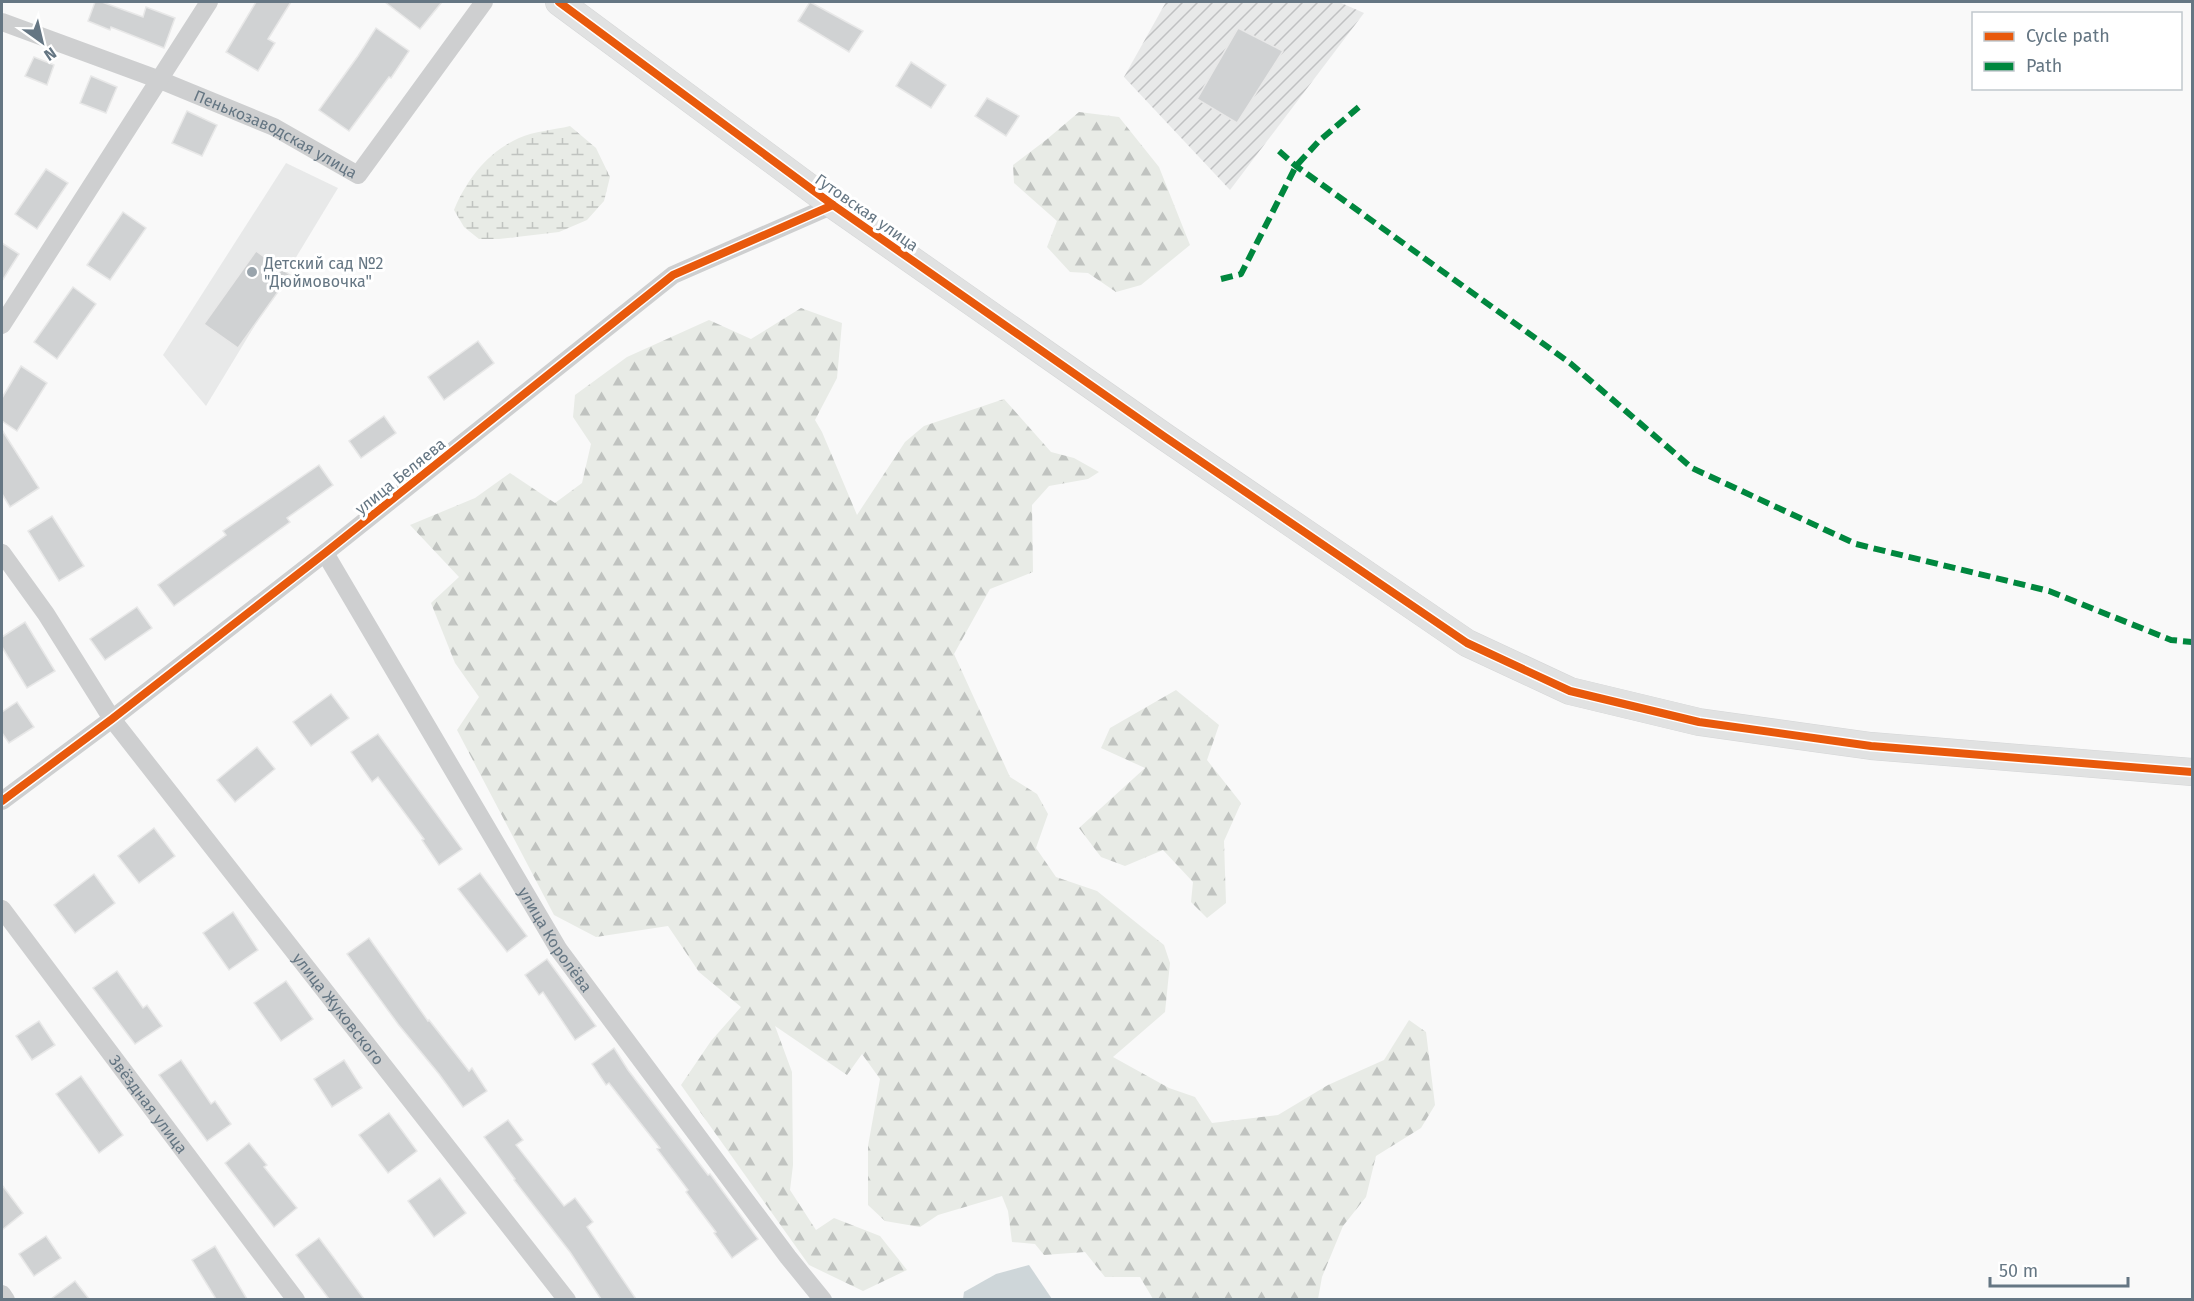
<svg xmlns="http://www.w3.org/2000/svg" width="2194" height="1301" viewBox="0 0 2194 1301" font-family="'Fira Sans',sans-serif">
	<style>
		.built { fill: #e8e9e9 }
		.industrial { fill: url(#industrial-furrows) }
		.forest { fill: url(#forest-firs) }
		.wetland { fill: url(#wetland-marsh) }
		.water { fill: #ced6d9 }
		.building { fill: #d0d2d3; stroke: #e8e8e8; stroke-width: 1.5 }
		.lines { fill: none; stroke-linecap: round; stroke-linejoin: round }
		.secondary-casing { stroke: #d5d6d7; stroke-width: 28 }
		.street { stroke: #cecfd0; stroke-width: 18 }
		.secondary { stroke: #e1e2e2; stroke-width: 27 }
		.quiet { stroke: #00873e; stroke-width: 6; stroke-dasharray: 12 6; stroke-linecap: butt }
		.cycleway-casing { stroke: #fff; stroke-width: 11 }
		.cycleway { stroke: #e8590c; stroke-width: 8 }
		.poi-dot { fill: #99a4ac; stroke: #fff; stroke-width: 2 }
		.labels { text-anchor: middle; stroke-width: 6; stroke-linejoin: round; paint-order: stroke }
		.street-label { font-size: 16px; fill: #657683; stroke: #fff }
		.poi-label { font-size: 16px; fill: #657683; stroke: #fff; text-anchor: start }
	</style>
	<defs>
		<pattern id="industrial-furrows" width="10" height="10" patternUnits="userSpaceOnUse" patternTransform="scale(1.5)"><rect width="10" height="10" fill="#e8e9e9"/><path d="M-1 1l2-2M0 10L10 0M9 11l2-2" fill="none" stroke="#c0c1c2"/></pattern>
		<pattern id="forest-firs" width="22" height="20" patternUnits="userSpaceOnUse" patternTransform="scale(1.5)"><rect width="22" height="20" fill="#e8ebe6"/><path d="M5 1l3.5 6h-7zM16 11l3.5 6h-7z" fill="#c0c3c0"/></pattern>
		<pattern id="wetland-marsh" width="20" height="14" patternUnits="userSpaceOnUse" patternTransform="scale(1.5)"><rect width="20" height="14" fill="#e8ebe6"/><path d="M1 5h8M5 5V1M11 12h8M15 12V8" fill="none" stroke="#c0c3c0"/></pattern>
	</defs>
	<rect width="100%" height="100%" fill="#f9f9f9"/>
	<path class="built" d="M286 163 338 188 206 406 163 355Z"/>
	<path class="industrial" d="M1166 2H1339L1364 13 1230 190 1124 77Z"/>
	<g class="forest">
		<path d="M1079 112 1119 117 1159 167 1190 245 1141 285 1116 292 1088 273 1070 272 1047 247 1057 221 1014 183 1013 165 1046 140Z"/>
		<path d="M801 308 842 323 837 378 815 420 822 432 857 515 905 442 924 426 1004 399 1051 452 1074 458 1099 472 1088 479 1049 486 1032 505 1033 572 990 589 954 654 1010 777 1037 794 1048 814 1036 848 1056 877 1097 891 1164 945 1170 963 1165 1012 1113 1057 1169 1088 1195 1097 1212 1123 1278 1115 1328 1085 1384 1060 1409 1020 1426 1032 1435 1105 1421 1128 1376 1156 1366 1197 1343 1226 1322 1277 1318 1299H1153L1140 1277H1105L1085 1252 1044 1255 1035 1244 1012 1242 1008 1211 1002 1196 938 1215 920 1227 885 1221 868 1205V1146L880 1079 862 1054 847 1075 775 1026 792 1072 793 1165 790 1190 816 1230 834 1218 880 1236 907 1270 863 1291 809 1265 681 1085 711 1041 741 1007 699 972 668 926 596 937 554 915 457 730 479 697 455 663 431 603 459 577 410 525 475 498 510 473 555 503 582 483 591 444 573 417 575 395 627 357 709 320 751 339Z"/>
		<path d="M1176 690 1219 725 1207 760 1241 803 1224 841 1226 903 1207 918 1191 902 1193 882 1163 850 1125 866 1101 857 1079 828 1145 768 1101 748 1110 728Z"/>
	</g>
	<path class="wetland" d="M570 126 596 148 610 177 604 201 587 220 559 232 499 239H479L464 227 454 210C467 179 488 152 519 138 534 131 554 130 570 126Z"/>
	<path class="water" d="M1029 1265 1052 1299H963L964 1292 996 1274Z"/>
	<g class="building">
		<path d="M95 2H102L143 17 146 7 175 18 164 48 111 27 110 30 88 21Z"/>
		<path d="M256 2H291L268 39 275 43 258 71 226 52Z"/>
		<path d="M385 2H442L420 29Z"/>
		<path d="M810 2 863 31 849 52 798 21Z"/>
		<path d="M376 28 409 51 391 78 389 77 349 131 319 110 358 56Z"/>
		<path d="M1238 28 1283 51 1237 123 1197 99Z"/>
		<path d="M34 57 54 65 47 85 25 76Z"/>
		<path d="M911 62 946 85 931 108 896 86Z"/>
		<path d="M91 76 117 87 106 113 80 103Z"/>
		<path d="M987 98 1019 116 1006 136 975 116Z"/>
		<path d="M187 111 217 125 202 156 172 143Z"/>
		<path d="M46 169 68 183 37 229 15 214Z"/>
		<path d="M123 212 146 228 110 280 87 265Z"/>
		<path d="M2 243 19 254 2 281Z"/>
		<path d="M256 251 290 275 238 348 204 324Z"/>
		<path d="M73 287 96 304 57 359 34 342Z"/>
		<path d="M478 341 494 363 444 400 428 377Z"/>
		<path d="M21 366 47 383 17 431 2 421V398Z"/>
		<path d="M384 416 396 433 361 458 349 441Z"/>
		<path d="M2 430 39 488 10 507 2 494Z"/>
		<path d="M319 465 333 485 287 518 290 522 174 606 158 585 226 535 223 531Z"/>
		<path d="M52 516 84 566 59 581 28 531Z"/>
		<path d="M137 607 152 628 105 660 90 639Z"/>
		<path d="M25 622 55 671 27 688 2 647V637Z"/>
		<path d="M331 694 349 718 311 746 293 722Z"/>
		<path d="M17 702 34 727 9 743 2 733V712Z"/>
		<path d="M378 734 462 849 439 865 422 840 424 839 378 777 372 782 351 752Z"/>
		<path d="M257 747 275 769 235 802 217 780Z"/>
		<path d="M154 828 175 856 139 883 118 856Z"/>
		<path d="M480 873 527 936 507 952 458 889Z"/>
		<path d="M94 874 115 903 75 933 54 905Z"/>
		<path d="M233 912 258 950 229 970 203 933Z"/>
		<path d="M369 938 428 1021 429 1020 469 1071 472 1068 487 1091 463 1107 439 1074 398 1024 347 954Z"/>
		<path d="M547 959 596 1026 575 1040 543 992 539 995 525 975Z"/>
		<path d="M117 971 143 1008 147 1005 162 1026 135 1044 93 988Z"/>
		<path d="M286 981 313 1019 281 1041 254 1003Z"/>
		<path d="M39 1021 55 1045 32 1060 16 1036Z"/>
		<path d="M614 1048 628 1070 708 1175 710 1174 758 1239 732 1258 714 1233 716 1232 686 1192 688 1190 657 1149 660 1148 609 1083 606 1085 592 1064Z"/>
		<path d="M181 1060 211 1104 215 1101 231 1124 207 1141 159 1075Z"/>
		<path d="M344 1060 362 1088 332 1107 314 1079Z"/>
		<path d="M81 1076 123 1135 99 1153 56 1094Z"/>
		<path d="M389 1113 417 1151 388 1173 359 1135Z"/>
		<path d="M508 1120 523 1140 516 1145 564 1206 575 1198 593 1222 587 1227 636 1299H601L570 1252 514 1180 515 1179 484 1137Z"/>
		<path d="M249 1143 267 1165 264 1167 297 1208 274 1227 225 1163Z"/>
		<path d="M440 1178 466 1213 434 1237 408 1201Z"/>
		<path d="M2 1185 23 1213 2 1230Z"/>
		<path d="M46 1236 61 1258 34 1276 19 1254Z"/>
		<path d="M319 1238 334 1258 364 1299H329L296 1255Z"/>
		<path d="M215 1246 247 1299H216L192 1260Z"/>
		<path d="M75 1281 89 1299H51Z"/>
	</g>
	<g class="lines">
		<g class="secondary-casing">
			<path id="secondary" d="M559 2 833 205 1165 437 1467 643 1570 691 1699 722 1871 746 2192 772"/>
		</g>
		<g class="street">
			<path id="s1" d="M2 22 160 80 274 127 358 175 484 2"/>
			<path d="M2 325 209 2"/>
			<path id="s2" d="M2 553 46 614 112 719 567 1300"/>
			<path id="s3" d="M325 553 559 950 788 1257 823 1300"/>
			<path d="M2 801 112 719 325 553 673 275 833 205"/>
			<path id="s4" d="M2 909 296 1300"/>
			<path d="M2 1294 6 1300"/>
		</g>
		<use href="#secondary" class="secondary"/>
		<g class="quiet">
			<path d="M1279 151 1296 166 1570 363 1692 468 1856 544 2049 591 2171 640 2192 642"/>
			<path d="M1221 279 1241 274 1296 166 1319 141 1360 106"/>
		</g>
		<g class="cycleway-casing">
			<g id="cycleway">
				<path d="M559 2 833 205 1165 437 1467 643 1570 691 1699 722 1871 746 2192 772"/>
				<path d="M2 801 112 719 325 553 673 275 833 205"/>
			</g>
		</g>
		<use href="#cycleway" class="cycleway"/>
	</g>
	<circle class="poi-dot" cx="252" cy="272" r="6"/>
	<g class="labels">
		<g class="street-label">
			<text dy="6" stroke="none"><textPath href="#s1" startOffset="296">Пенькозаводская улица</textPath></text>
			<text transform="translate(867 212) rotate(35)" y="6">Гутовская улица</text>
			<text transform="translate(400 476) rotate(-39)" y="6">улица Беляева</text>
			<text dy="6" stroke="none"><textPath href="#s3" startOffset="450">улица Королёва</textPath></text>
			<text dy="6" stroke="none"><textPath href="#s2" startOffset="567">улица Жуковского</textPath></text>
			<text dy="6" stroke="none"><textPath href="#s4" startOffset="244">Звёздная улица</textPath></text>
		</g>
		<g class="poi-label">
			<text x="264" y="269">Детский сад №2<tspan x="264" dy="18">"Дюймовочка"</tspan></text>
		</g>
	</g>
	<rect width="2194" height="1301" fill="none" stroke="#657683" stroke-width="6"/>
	<rect x="1972" y="12" width="210" height="78" fill="#ffffff" stroke="#c1c8cd" stroke-width="1.5"/>
	<rect x="1984" y="32" width="30" height="9" fill="#e8590c" stroke="#c1c8cd" stroke-width="1.5"/>
	<text x="2026" y="42" font-size="18" fill="#657683">Cycle path</text>
	<rect x="1984" y="62" width="30" height="9" fill="#00873e" stroke="#c1c8cd" stroke-width="1.5"/>
	<text x="2026" y="72" font-size="18" fill="#657683">Path</text>
	<g transform="translate(42 42) rotate(146)" stroke="#ffffff" stroke-width="4.5" paint-order="stroke">
	<path d="M0-4.5L10 22L0 15L-10 22Z" fill="#657683"/>
	<text y="-9" font-size="16" font-weight="bold" text-anchor="middle" fill="#657683">N</text>
	</g>
	<path d="M1990 1277v9h138v-9" fill="none" stroke="#657683" stroke-width="3"/>
	<text x="1999" y="1277" font-size="18" fill="#657683" stroke="#ffffff" stroke-width="4.5" paint-order="stroke">50 m</text>
</svg>
